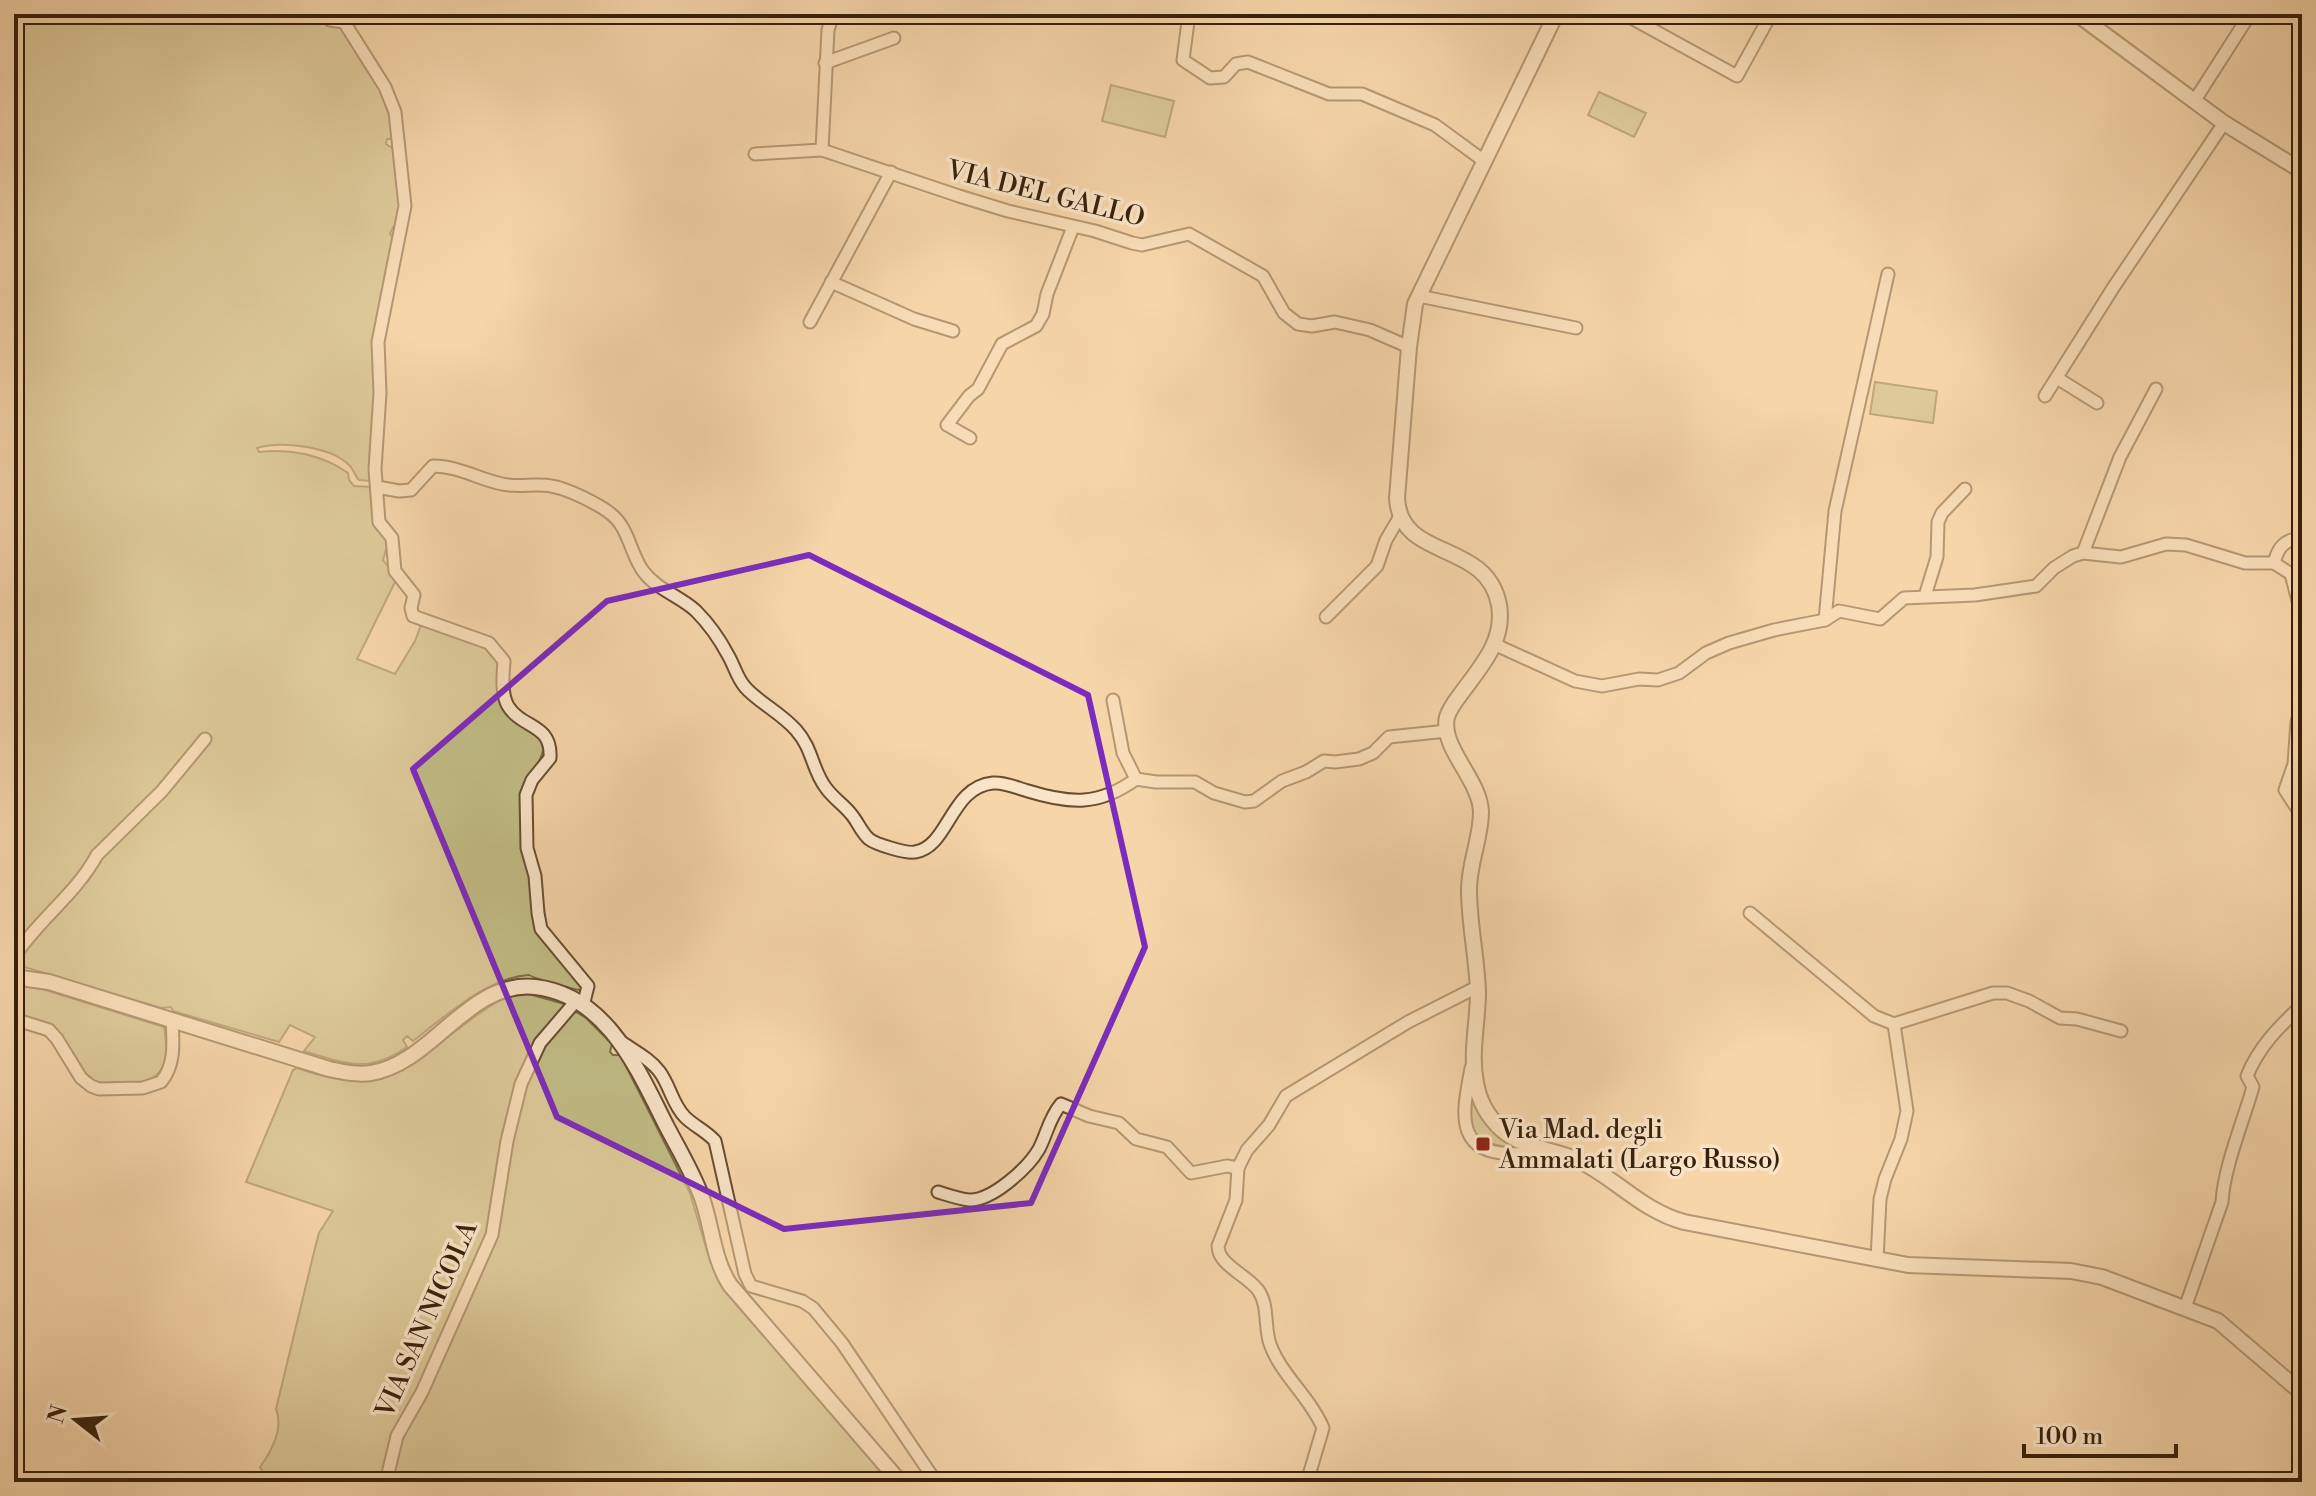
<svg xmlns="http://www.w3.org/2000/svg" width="2316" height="1496" viewBox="0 0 2316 1496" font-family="'Libre Bodoni',serif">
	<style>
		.green { fill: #c1bc85; stroke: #7c6e48; stroke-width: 2 }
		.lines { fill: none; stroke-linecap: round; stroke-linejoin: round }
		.minor-casing { stroke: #684d32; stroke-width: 15 }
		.tertiary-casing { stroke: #684d32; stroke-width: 18 }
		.minor { stroke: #f9e4c7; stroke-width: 11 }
		.tertiary { stroke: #f9e4c7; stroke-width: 14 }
		.marked { fill: none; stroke: #7b2cbf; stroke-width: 6; stroke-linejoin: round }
		.poi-dot { fill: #8f2418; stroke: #f9e4c7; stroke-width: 3 }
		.labels { text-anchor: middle; stroke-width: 7; stroke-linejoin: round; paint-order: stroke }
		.street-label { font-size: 26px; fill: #38200a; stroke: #f9e4c7 }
		.poi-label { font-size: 26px; fill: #38200a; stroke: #f9e4c7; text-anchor: start }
	</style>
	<rect width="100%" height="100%" fill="#f6d5a9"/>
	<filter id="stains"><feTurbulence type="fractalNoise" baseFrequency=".0025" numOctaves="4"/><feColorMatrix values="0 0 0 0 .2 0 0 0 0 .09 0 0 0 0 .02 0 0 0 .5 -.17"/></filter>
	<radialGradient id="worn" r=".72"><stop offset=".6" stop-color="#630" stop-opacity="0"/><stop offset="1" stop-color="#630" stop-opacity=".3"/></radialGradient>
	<g class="green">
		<path d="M14 14H317L327 24 343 27 384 95 395 139H387L386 144 395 150 402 205 398 228 393 227 390 234 395 239 377 394 370 481 359 480C354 475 354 469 349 465 330 446 281 441 257 448L259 452C289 448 323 455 348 473L349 480 354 486 371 487 389 539 383 560 397 578 357 659 395 674 415 641 422 622 487 646 501 662C490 716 514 710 544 742 544 768 521 774 521 797 520 821 528 846 531 870 532 890 528 913 539 931 550 950 568 966 582 983V990C577 991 534 978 529 975 486 978 447 1015 413 1041L407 1036 403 1040 407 1047C368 1074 346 1064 304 1051L315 1037 290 1025 279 1042 173 1011 171 1007 161 1008 21 966 20 954 14 949Z"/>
		<path d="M1111 85 1174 101 1165 137 1102 121Z"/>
		<path d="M1599 92 1646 113 1634 137 1588 115Z"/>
		<path d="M1875 382 1937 391 1933 423 1870 414Z"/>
		<path d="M14 985 42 989 164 1027C170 1062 166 1083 126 1084 115 1084 104 1085 93 1082L87 1077 56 1029 42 1021 14 1013Z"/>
		<path d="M529 994 568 1005 536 1043 504 1140 483 1249 383 1482H264V1475L260 1467C271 1452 284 1428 276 1409L315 1248 319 1233 333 1211 246 1182 293 1070 297 1068C402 1106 418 1049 497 1002L506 997Z"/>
		<path d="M573 1010 586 1018 612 1044 610 1052 613 1055H620L629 1072 690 1193 710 1261 720 1284 891 1482H388L399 1439 495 1235 510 1143 524 1085 542 1046Z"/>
		<path d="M1471 1097 1511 1143 1509 1147C1473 1143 1468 1132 1471 1097Z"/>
	</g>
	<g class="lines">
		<g class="minor-casing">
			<g id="minor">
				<path d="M324 14 330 20 344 22 385 87 395 112 405 206 378 342 380 393 375 469 379 522 392 538 395 571 414 595 411 608 413 616 489 643 504 661C503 675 501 694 508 706 522 729 552 723 550 758L532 780 526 795 527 848 535 876 538 913 541 929 588 986 583 1006"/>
				<path d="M833 14 828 30 822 150 959 196 1008 211 1095 231 1132 243 1142 245 1189 234 1263 276 1284 313 1298 324 1312 326 1335 322 1370 330 1409 347"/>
				<path d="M1189 14 1183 60 1210 78 1224 77 1236 64 1248 62 1329 94H1362L1435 125 1484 161"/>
				<path d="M1624 14 1737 76 1771 14"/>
				<path d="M825 63 894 38"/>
				<path d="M2195 100 2250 14"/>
				<path d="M755 154 822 150"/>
				<path d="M831 282 914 319 953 331"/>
				<path d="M1419 296 1576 328"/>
				<path d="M810 322 891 172"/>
				<path d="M2057 378 2097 403"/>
				<path d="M2045 396 2113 288 2224 123"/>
				<path d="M970 438 947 425 969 396 978 389 1002 344 1036 326 1043 314 1047 294 1073 227"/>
				<path d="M377 487 399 491 411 490 433 466C458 466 478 479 502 484 518 488 535 483 551 486 566 488 599 504 611 514 629 528 630 553 643 571 657 590 680 596 696 611 708 623 720 640 728 655 734 665 737 678 745 687 758 702 781 713 796 730 813 749 812 770 826 788 833 798 844 805 851 814 858 822 861 832 869 839 875 844 907 854 915 852 949 847 950 787 993 783 1005 782 1017 788 1028 791 1070 804 1099 806 1136 779L1156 782H1195L1214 793 1245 802 1254 801 1282 781 1306 772 1324 761 1335 762 1359 759 1373 753 1389 737 1447 731"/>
				<path d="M2083 553 2120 457 2156 389"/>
				<path d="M2274 563 2291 574 2302 616"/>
				<path d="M1925 596 1937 557 1938 522 1942 513 1965 489"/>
				<path d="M1326 617 1377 566 1386 540 1399 518"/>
				<path d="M1825 620 1835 511 1888 274"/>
				<path d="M1496 645 1575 681 1602 686 1639 679 1658 680 1679 673 1706 653 1729 643 1774 630 1825 620 1839 611 1880 619 1904 598 1975 595 2036 586 2054 568 2073 556 2083 553 2121 557 2166 544 2186 545 2245 563H2274C2278 547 2285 539 2302 538"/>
				<path d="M1113 700 1123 753 1136 779"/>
				<path d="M2302 707 2297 722 2294 764 2285 790 2302 816"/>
				<path d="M1750 913 1874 1016 1894 1024 1993 993H2007L2029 1001 2060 1018 2077 1019 2121 1031"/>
				<path d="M14 957C38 920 76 894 97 855L162 791 205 739"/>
				<path d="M14 1019 49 1030 57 1039 81 1078 91 1086 99 1089 143 1088 161 1082C176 1064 173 1041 172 1020"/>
				<path d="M623 1043C636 1052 650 1059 659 1071 670 1085 672 1104 685 1117 694 1126 706 1131 715 1141L745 1274 751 1286 802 1301 813 1308 842 1343 936 1482"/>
				<path d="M1471 1068C1465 1103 1452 1147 1501 1153 1515 1155 1531 1153 1545 1153"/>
				<path d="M938 1192C948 1195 959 1199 969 1200 992 1201 1028 1168 1039 1149 1047 1134 1049 1118 1061 1104L1089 1116 1119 1123 1136 1139 1167 1147 1191 1173 1227 1166 1238 1168"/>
				<path d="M1877 1260 1880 1199 1885 1179 1901 1139 1907 1111 1894 1024"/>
				<path d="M2185 1308 2222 1202C2224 1167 2243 1122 2253 1087L2247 1076C2259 1046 2279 1027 2302 1005"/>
				<path d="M386 1482 397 1436 422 1392 492 1235 507 1141 521 1084 540 1043 576 1001"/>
				<path d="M1307 1482 1323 1428C1310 1397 1281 1375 1270 1344 1264 1327 1269 1305 1258 1290 1247 1275 1218 1265 1218 1246L1236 1200 1238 1168 1247 1150 1269 1125 1286 1096 1408 1022 1477 987"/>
			</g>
		</g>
		<g class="tertiary-casing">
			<g id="tertiary">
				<path d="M1556 14 1415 304 1409 347 1397 498C1400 562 1487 539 1499 605 1505 640 1482 665 1463 691 1457 699 1450 707 1447 717 1440 748 1480 779 1481 812 1481 838 1469 863 1469 889 1469 924 1477 958 1478 992 1478 1022 1470 1053 1476 1083 1479 1101 1488 1117 1502 1130 1524 1149 1554 1149 1580 1161 1616 1179 1643 1211 1684 1222L1908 1265 2071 1271 2102 1277 2218 1321 2302 1393"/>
				<path d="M2077 14 2224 123 2302 171"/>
				<path d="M14 977 49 982 329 1069C343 1072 357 1075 371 1073 433 1063 468 980 535 987 607 995 638 1070 667 1127 679 1150 693 1173 702 1198 712 1226 713 1259 730 1285L900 1482"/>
			</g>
		</g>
		<use href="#minor" class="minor"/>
		<use href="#tertiary" class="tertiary"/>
	</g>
	<path d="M0 0H2316V1496H0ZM809 555 1088 695 1145 947 1031 1203 784 1229 557 1117 413 769 607 601Z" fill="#f6d5a9" fill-opacity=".55" fill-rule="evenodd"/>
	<path class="marked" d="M809 555 1088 695 1145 947 1031 1203 784 1229 557 1117 413 769 607 601Z"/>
	<rect class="poi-dot" x="1475" y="1136" width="16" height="16" rx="4"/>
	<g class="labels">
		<g class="street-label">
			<text transform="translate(1046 193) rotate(14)" y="9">VIA DEL GALLO</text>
			<text transform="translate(426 1319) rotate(-66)" y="9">VIA SAN NICOLA</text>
		</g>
		<g class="poi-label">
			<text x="1499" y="1138">Via Mad. degli<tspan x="1499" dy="30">Ammalati (Largo Russo)</tspan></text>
		</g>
	</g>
	<rect width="2316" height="1496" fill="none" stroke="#f6d5a9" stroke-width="48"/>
	<rect x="16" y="16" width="2284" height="1464" fill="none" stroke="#38200a" stroke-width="4"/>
	<rect x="24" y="24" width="2268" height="1448" fill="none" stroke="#38200a" stroke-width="2"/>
	<g transform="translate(76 1420) rotate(287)" stroke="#f9e4c7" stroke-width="6" paint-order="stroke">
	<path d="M0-6L14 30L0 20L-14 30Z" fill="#38200a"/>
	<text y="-12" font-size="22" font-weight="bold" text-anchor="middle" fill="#38200a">N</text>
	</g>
	<path d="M2024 1444v12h152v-12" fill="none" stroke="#38200a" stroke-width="4"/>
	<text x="2036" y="1444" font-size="24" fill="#38200a" stroke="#f9e4c7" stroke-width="6" paint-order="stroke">100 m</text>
	<rect width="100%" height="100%" filter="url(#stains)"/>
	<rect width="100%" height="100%" fill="url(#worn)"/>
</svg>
